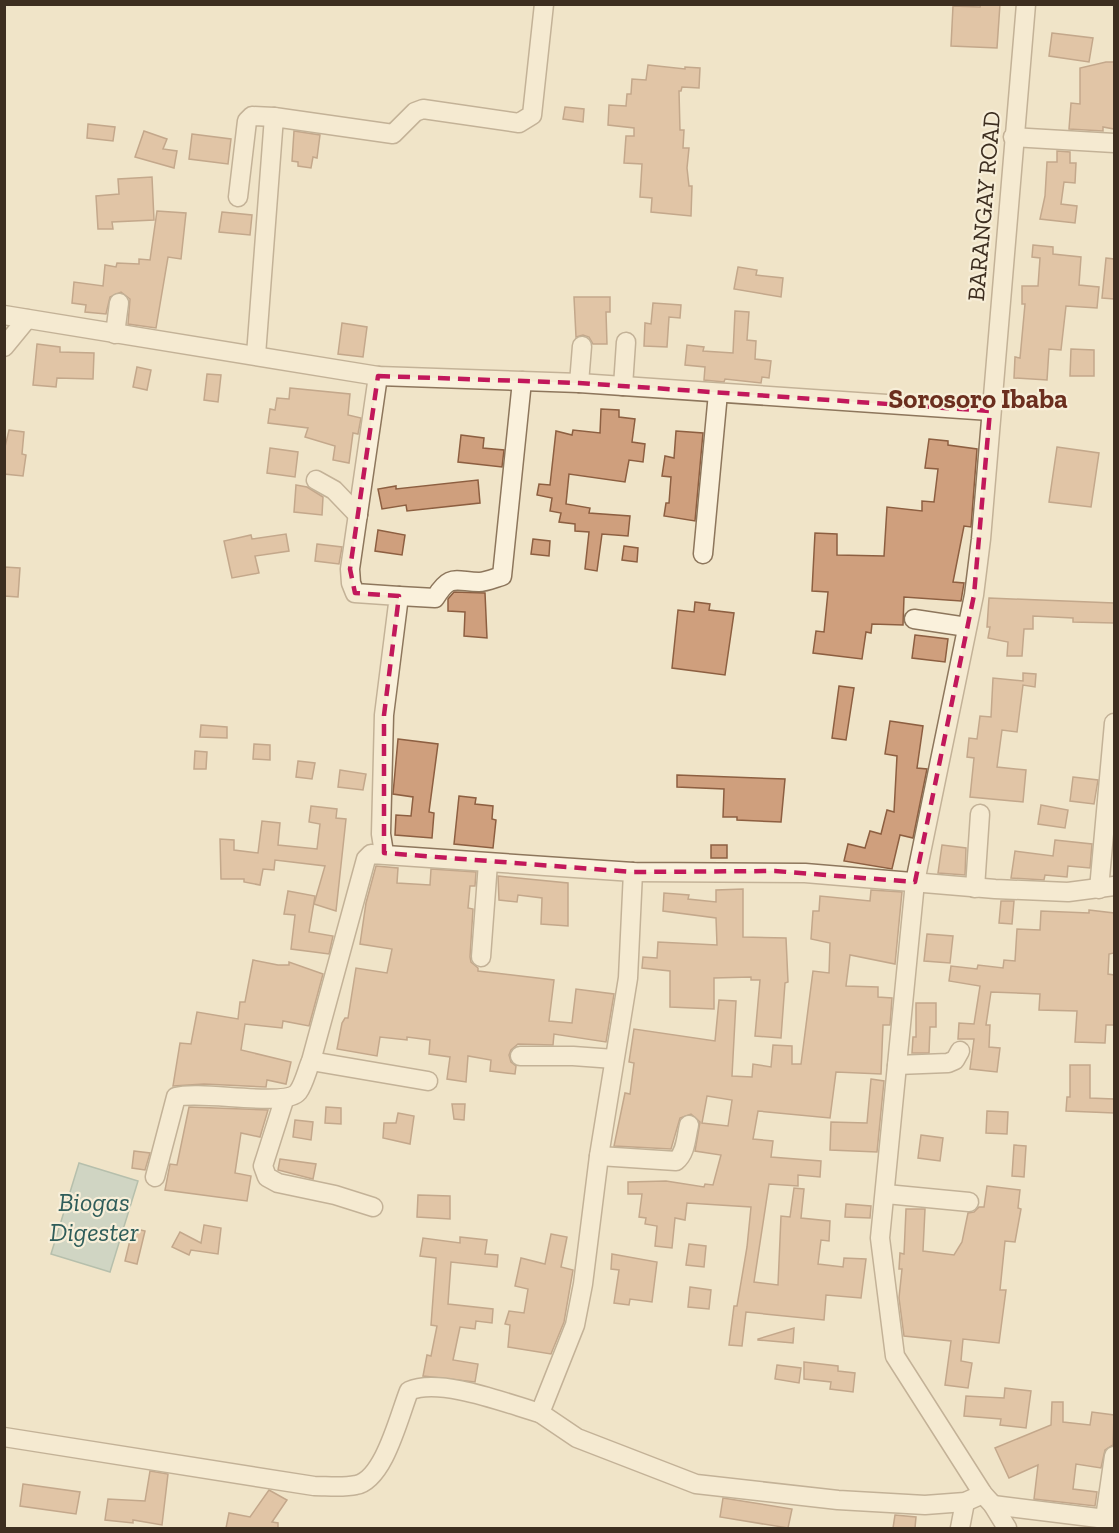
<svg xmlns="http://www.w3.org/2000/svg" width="1119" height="1533" viewBox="0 0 1119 1533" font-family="'Zilla Slab',serif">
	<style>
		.water { fill: #a9c4bc; stroke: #6f938a; stroke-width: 1.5 }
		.building { fill: #cf9f7d; stroke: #8d5f41; stroke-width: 1.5; fill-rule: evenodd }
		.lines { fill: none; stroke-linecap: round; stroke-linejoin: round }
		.minor-casing { stroke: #8d765c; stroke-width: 21 }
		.minor { stroke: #faf1dc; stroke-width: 18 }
		.marked { fill: none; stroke: #c2185b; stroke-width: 4.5; stroke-dasharray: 12 8; stroke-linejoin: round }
		.labels { text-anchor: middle; stroke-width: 4.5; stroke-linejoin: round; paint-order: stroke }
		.street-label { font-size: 24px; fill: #3d2e20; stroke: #f7eed8 }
		.water-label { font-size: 26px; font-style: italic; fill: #2f5d5a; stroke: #f7eed8 }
		.quarter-label { font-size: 27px; font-weight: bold; fill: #6b2e1e; stroke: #f7eed8 }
	</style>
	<rect width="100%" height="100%" fill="#f0e4c8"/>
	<path class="water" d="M79 1163 138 1181 110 1272 51 1254Z"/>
	<g class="building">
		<path d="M981 4H1000L997 48 951 46 953 6 980 7Z"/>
		<path d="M1052 33 1093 38 1089 62 1049 56Z"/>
		<path d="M1106 62H1114V129L1103 127V131L1069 129 1071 103 1080 104V68Z"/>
		<path d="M648 65 685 69V67L700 68 699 88 682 87 681 91H679L680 130H684L683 148H689L687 168 689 186H692L691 216 651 212 652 198 640 197 642 164 624 163 626 136H634V128L608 125 609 105 626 106 627 94H631L632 79 646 80Z"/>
		<path d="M565 107 584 109 583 122 563 119Z"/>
		<path d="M88 124 115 127 113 141 87 138Z"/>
		<path d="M144 131 167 139 163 149 177 151 174 168 135 157Z"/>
		<path d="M294 131 320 135 317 158 313 157 311 168 298 166V162L292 161Z"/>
		<path d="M192 134 231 139 228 164 189 159Z"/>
		<path d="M1057 151 1070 152V163H1076L1075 183 1064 182 1061 204 1077 206 1075 223 1040 219 1045 196 1047 162H1057Z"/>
		<path d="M152 177 154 220 112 222 113 229H98L96 196 119 194 118 179Z"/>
		<path d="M157 211 186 213 181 259 168 257 156 328 128 324 130 299 121 292 110 297 106 314 85 312 86 305 72 303 74 282 103 286 105 265 116 267 117 263 139 264V259L150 260Z"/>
		<path d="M222 212 252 215 250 235 219 232Z"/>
		<path d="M1033 245 1053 247V254L1081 257 1079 285 1099 287 1097 308 1066 306 1061 350 1049 349 1047 380 1014 378 1015 357 1020 358 1025 304H1022V286H1038L1040 258 1032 257Z"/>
		<path d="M1106 258 1114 259V299L1102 298Z"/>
		<path d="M738 267 757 270 756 275 783 278 781 297 734 289Z"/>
		<path d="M574 297H610V312H606L607 344H593L589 337 583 335 576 337Z"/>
		<path d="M653 303 681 305 680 318 669 317 667 347 644 346 645 323 651 324Z"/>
		<path d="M735 311 749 312 747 340 756 341 755 359 771 361 769 378 762 377 761 383 725 379 724 382 704 380 705 367 685 365 687 345 704 347 703 351 733 353Z"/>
		<path d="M342 323 367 327 363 357 338 354Z"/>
		<path d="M37 344 60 347V352L94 353 93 379 57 378 56 387 33 385Z"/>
		<path d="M1071 349 1094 350V376H1070Z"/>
		<path d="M137 367 151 370 147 390 133 387Z"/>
		<path d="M207 374 221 375 218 402 204 400Z"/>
		<path d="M290 388 350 394 348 415 361 418 358 434 353 433 349 463 333 460 335 446 305 437 308 428 268 423 270 409 275 410 277 398 289 399Z"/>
		<path d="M601 409 619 410V417L635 419 632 442 645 444 643 462 629 460 625 482 569 474 566 504 590 508 589 513 630 516 628 536 602 534 597 571 585 569 589 532 575 531V524L559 522 561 513 550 511 552 498 537 495 539 484 550 485 556 431 572 435 573 430 600 433Z"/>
		<path d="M9 430 24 432 22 454 26 455 23 476 4 474V451Z"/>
		<path d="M676 431 703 433 695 521 664 516 666 503H669L671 477 662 476 665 456 674 458Z"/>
		<path d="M461 435 484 438 483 448 504 450 502 467 458 462Z"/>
		<path d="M929 439 948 441V445L977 449 971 527 964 526 953 582 964 583 961 601 904 597 903 625 872 624 871 633 866 632 862 659 813 653 816 631 824 632 828 592 812 591 815 533 837 534V555L884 556 887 507 922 511V501L934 502 938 469 925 468Z"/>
		<path d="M1057 447 1099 453 1091 507 1049 502Z"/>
		<path d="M270 448 298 452 295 477 267 473Z"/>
		<path d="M478 480 480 503 407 511 406 505 382 509 378 489 396 486V489Z"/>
		<path d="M296 485 307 487 323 497 322 515 294 512Z"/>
		<path d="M378 530 405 535 402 555 375 551Z"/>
		<path d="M286 534 289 551 255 556 259 573 232 578 224 541 251 535 252 539Z"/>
		<path d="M533 539 550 541 549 556 531 554Z"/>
		<path d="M317 544 342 547 339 564 315 561Z"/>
		<path d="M624 546 638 548 637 562 622 560Z"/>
		<path d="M4 567 20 568 18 597 4 596Z"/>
		<path d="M454 592 485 593 487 638 464 636 465 612 448 611V599Z"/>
		<path d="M989 598 1114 603V623L1073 622V618L1033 616V629H1024L1022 656H1007L1008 642 988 638 990 627H987Z"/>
		<path d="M695 602 710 604 709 610 734 613 725 675 672 668 678 610 694 612Z"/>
		<path d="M915 635 948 639 945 662 912 658Z"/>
		<path d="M1023 673 1036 674 1035 687 1023 685 1017 732 1002 730 997 767 1026 770 1023 802 970 797 974 758 967 757 969 738 977 739 980 716 991 717 993 678 1023 681Z"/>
		<path d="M839 686 854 688 846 740 832 738Z"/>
		<path d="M890 721 923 726 917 768 927 769 913 838 900 835 892 869 844 861 848 844 865 848 870 831 881 834 887 810 894 812 897 756 885 754Z"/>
		<path d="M201 725 227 727V738L200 737Z"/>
		<path d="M398 739 438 744 429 812 434 813 432 838 395 835 396 815 411 816 413 797 393 794Z"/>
		<path d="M254 744 270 745V760L253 759Z"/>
		<path d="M195 751 207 752 206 769H194Z"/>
		<path d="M298 761 315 763 312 779 296 777Z"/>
		<path d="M340 770 366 774 363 790 338 787Z"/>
		<path d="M677 775 785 779 781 822 737 820V817H723L724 789 677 787Z"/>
		<path d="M1073 777 1098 780 1094 804 1070 801Z"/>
		<path d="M459 796 476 798 475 804 493 806 492 819 496 820 493 848 454 844Z"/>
		<path d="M1041 805 1068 810 1065 828 1038 824Z"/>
		<path d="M311 806 337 809 336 818 346 819 336 911 314 904 325 866 275 860 274 870 263 869 260 885 244 882V879H221L220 839 234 840V850L258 853 262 821 280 823 278 845 317 849 320 824 309 822Z"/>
		<path d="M1055 840 1092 844 1090 868 1068 866 1067 877 1045 875 1044 880 1011 878 1015 851 1053 856Z"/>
		<rect x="711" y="845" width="16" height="13"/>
		<path d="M942 845 966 848 965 875 938 873Z"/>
		<path d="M376 866 398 868 397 883 430 885 431 869 476 872 475 886H470L468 908 473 909 470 957 471 962 478 968V971L554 980 549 1021 572 1023 576 989 614 994 606 1042 554 1034 553 1045 518 1044 511 1050 509 1055 511 1062 516 1066 515 1074 490 1071 491 1060 468 1056 466 1082 447 1079 450 1057 429 1054 430 1040 407 1037V1040L380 1037 377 1056 337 1049 342 1023 345 1018H348L356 968 387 973 392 949 360 944 366 903Z"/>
		<path d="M498 876 568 883V926L541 924 542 898 518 895 517 902 499 900Z"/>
		<path d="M743 889V937L786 938 788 982 785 983 781 1038 755 1036 760 980H751V977L714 978V1009L670 1007V971L642 968 643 957 657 958 658 942 717 945 716 918 663 911 664 893 689 895 688 899 716 902V890Z"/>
		<path d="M871 890 902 892 895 964 850 955 846 986 878 987V997L892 998 890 1025H883L881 1074 836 1072 830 1118 758 1111 753 1139 773 1141 771 1157 821 1161 820 1177 798 1175V1186L769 1184 754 1282 778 1285 781 1216 790 1217 794 1188 804 1189 801 1218 830 1221 829 1241 821 1240 818 1264 843 1267 844 1258 866 1259 861 1298 826 1295 824 1320 746 1312 742 1346 729 1345 734 1306H737L747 1247 751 1207 687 1203 685 1220 675 1218 672 1248 655 1246 657 1226 645 1224 646 1218 639 1217 642 1194H628V1182L666 1181 704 1187 705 1184 713 1185 721 1155 695 1151 700 1122 691 1114 680 1118 671 1149 614 1146 625 1093 630 1094 634 1063 629 1062 634 1029 715 1041 719 1000 736 1001 732 1076 752 1077 753 1064 771 1067 773 1045 792 1046V1064H801L813 971 829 973 830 943 811 939 813 911H819L820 896 870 901ZM707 1096 732 1100 728 1126 702 1123Z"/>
		<path d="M288 891 315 896 309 932 333 936 329 954 291 949 295 915 284 914Z"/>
		<path d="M1001 901H1014L1012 924 999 923Z"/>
		<path d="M1089 910 1114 913V953L1109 954 1108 974 1114 975V1025H1106L1105 1043 1075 1042 1077 1011 1039 1010 1040 994 991 992 986 1025H990L989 1047 1000 1048 997 1072 970 1069 974 1039H958L959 1023 974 1024 980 986 949 981 951 966 977 969 978 965 1003 968 1004 960 1015 961 1017 929 1040 930 1041 911 1089 913Z"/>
		<path d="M927 934 953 936 950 963 924 961Z"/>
		<path d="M253 960 278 965H289V962L323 974 309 1026 283 1021 282 1028 245 1024 241 1050 291 1062 286 1084 267 1080 266 1087 204 1084 173 1086 180 1043 191 1044 197 1012 238 1019 240 1002H245Z"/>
		<path d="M916 1003H936V1027H930L929 1053H912L913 1037H916Z"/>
		<path d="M1070 1065H1090V1098L1114 1099V1113L1066 1111 1067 1097H1070Z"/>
		<path d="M871 1079 884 1081 877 1152 830 1150 831 1122 867 1123Z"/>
		<path d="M452 1104H465L464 1120 454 1119Z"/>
		<path d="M189 1107 268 1110 260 1137 241 1133 235 1173 251 1176 247 1201 165 1190 170 1164 177 1165Z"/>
		<path d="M326 1107 341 1108V1124L325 1123Z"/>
		<path d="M987 1111 1008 1112 1007 1134 986 1133Z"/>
		<path d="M398 1113 414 1116 410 1144 383 1138 384 1123H396Z"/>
		<path d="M295 1120 313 1122 311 1140 293 1137Z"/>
		<path d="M921 1135 943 1138 940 1161 918 1158Z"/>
		<path d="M1014 1145 1026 1146 1024 1177 1012 1176Z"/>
		<path d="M134 1151 150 1153 145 1170 132 1168Z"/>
		<path d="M280 1159 316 1164 313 1179 278 1170Z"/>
		<path d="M987 1186 1020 1190 1018 1208 1021 1209 1015 1242 1005 1241 1000 1290H1006L999 1343 963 1339 961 1361 972 1363 968 1388 945 1385 951 1341 904 1336 899 1298 902 1269H899L900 1253 904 1254 906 1209H925L923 1251 954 1255 962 1242 968 1213 974 1212 979 1207H984Z"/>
		<path d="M418 1195 450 1196V1219L417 1217Z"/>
		<path d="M846 1204 871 1206 870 1218 845 1217Z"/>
		<path d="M204 1225 221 1228 218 1254 191 1250 189 1255 172 1247 180 1232 201 1243Z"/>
		<path d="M133 1228 145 1231 137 1264 125 1261Z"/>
		<path d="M551 1234 567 1237 561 1267 573 1270 564 1322 551 1354 508 1347 510 1325 505 1324 509 1311 524 1313 528 1289 515 1286 521 1258 545 1264Z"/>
		<path d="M460 1237 487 1240 485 1254 498 1255 497 1267 451 1262 448 1304 493 1309 492 1323 476 1321 475 1329 460 1327 453 1360 478 1364 475 1382 423 1376 427 1355 431 1356 437 1326 431 1325 436 1258 420 1256 423 1238 460 1243Z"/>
		<path d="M689 1244 706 1246 704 1267 686 1265Z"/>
		<path d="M612 1254 657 1262 652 1302 630 1299 629 1305 614 1303 619 1270 611 1269Z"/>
		<path d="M690 1287 711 1290 709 1309 688 1307Z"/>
		<path d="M794 1328 793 1343 758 1340V1339Z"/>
		<path d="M804 1362 838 1366V1371L855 1373 853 1392 830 1389 831 1382 804 1379Z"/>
		<path d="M777 1365 801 1368 799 1383 775 1379Z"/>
		<path d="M1005 1388 1031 1391 1026 1428 1000 1425 1001 1419 964 1416 966 1396 1004 1398Z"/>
		<path d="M1052 1402H1063V1422L1090 1425 1092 1412 1114 1415 1113 1445 1105 1450 1101 1468 1076 1464 1073 1489 1097 1492 1095 1506 1034 1499 1038 1465 1009 1478 995 1448 1051 1425Z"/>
		<path d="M150 1471 168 1474 162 1525 133 1520V1523L105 1520 108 1499 145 1501Z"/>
		<path d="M23 1484 80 1492 76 1514 20 1506Z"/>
		<path d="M269 1490 287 1500 272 1522 278 1523V1528H226L229 1513 250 1517Z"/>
		<path d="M723 1498 792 1509 788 1528 720 1517Z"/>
		<path d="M895 1515 916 1517 915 1528H893Z"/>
	</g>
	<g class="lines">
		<g class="minor-casing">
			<g id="minor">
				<path d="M1013 137 1114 143"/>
				<path d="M238 197 247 121 252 116 274 117"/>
				<path d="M4 315 378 376 579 383 990 411"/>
				<path d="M115 334 119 303"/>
				<path d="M4 347 27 319"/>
				<path d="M256 355 274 117 393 134 415 112 423 109 519 123 532 115 544 4"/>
				<path d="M378 376 350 569 351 583 355 593 399 596 384 715 381 834 384 853"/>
				<path d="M579 383 582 346"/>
				<path d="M623 386 626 342"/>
				<path d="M316 480 334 490 358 515"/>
				<path d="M703 554 718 393"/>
				<path d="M399 596 435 598C450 574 454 581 479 582 486 582 495 578 502 576L522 381"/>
				<path d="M914 619 967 627"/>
				<path d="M633 872 628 978 599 1156 583 1284 575 1325 540 1413 577 1438 696 1484 838 1500 925 1505 965 1502 983 1494"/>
				<path d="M975 888 980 814"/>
				<path d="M1099 889 1114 723"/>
				<path d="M481 957 488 863"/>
				<path d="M520 1056H573L614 1059"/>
				<path d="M311 1061 428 1081"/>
				<path d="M897 1065 948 1063 955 1060 960 1051"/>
				<path d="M284 1100 263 1166 267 1177 278 1183 335 1195 373 1207"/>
				<path d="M599 1156 676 1161C686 1153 686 1137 689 1125"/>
				<path d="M155 1177 176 1097C202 1090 285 1108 298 1092 304 1084 307 1070 311 1061L366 859 371 854 633 872 805 873 995 889 1068 892 1114 886"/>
				<path d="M886 1194 969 1202"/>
				<path d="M4 1437 314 1486C327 1486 343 1488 356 1485 384 1480 399 1416 409 1391 440 1377 508 1404 540 1413"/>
				<path d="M993 1505 1114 1520"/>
				<path d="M1105 1518 1114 1456"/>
				<path d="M960 1528 965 1502"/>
				<path d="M1007 1528 993 1505 983 1494 895 1356 880 1238 915 882 974 595 981 539 1026 4"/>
			</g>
		</g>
		<use href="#minor" class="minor"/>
	</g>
	<path d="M0 0H1119V1533H0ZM378 376 579 383 990 411 974 595 915 882 775 871 633 872 384 853V715L399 596 355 593 350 569Z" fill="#f0e4c8" fill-opacity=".55" fill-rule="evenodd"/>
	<path class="marked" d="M378 376 579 383 990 411 974 595 915 882 775 871 633 872 384 853V715L399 596 355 593 350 569Z"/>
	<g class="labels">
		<g class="street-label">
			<text transform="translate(984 206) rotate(-85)" y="8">BARANGAY ROAD</text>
		</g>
		<g class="water-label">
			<text x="94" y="1211">Biogas<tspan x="94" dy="30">Digester</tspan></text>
		</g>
		<g class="quarter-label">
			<text x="978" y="408">Sorosoro Ibaba</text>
		</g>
	</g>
	<rect width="1119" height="1533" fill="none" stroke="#3d2e20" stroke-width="12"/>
</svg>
